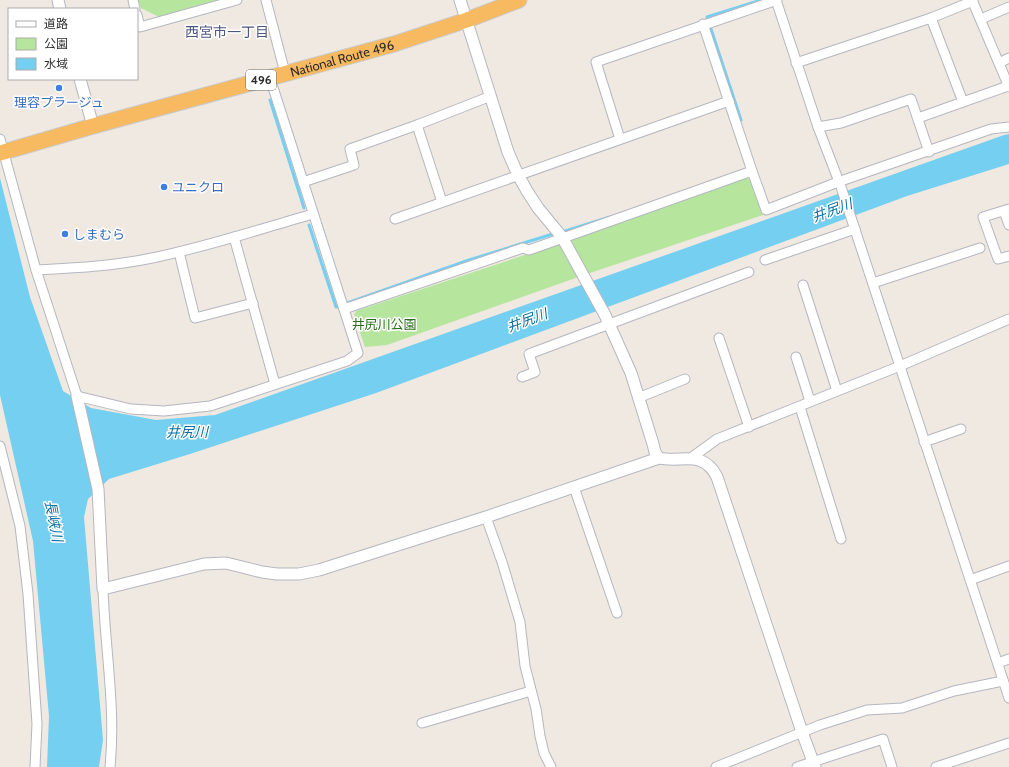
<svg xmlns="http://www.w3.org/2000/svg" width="1009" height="767" viewBox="0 0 1009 767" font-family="Cabin,'Noto Sans JP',sans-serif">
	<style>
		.green { fill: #b6e59e }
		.water { fill: #75cff0 }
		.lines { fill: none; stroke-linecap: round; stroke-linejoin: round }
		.stream { stroke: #75cff0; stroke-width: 3 }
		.minor-casing { stroke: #b4b7c1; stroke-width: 11 }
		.tertiary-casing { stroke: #b4b7c1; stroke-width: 13 }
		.trunk-casing { stroke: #c9c9c9; stroke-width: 17 }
		.minor { stroke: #fff; stroke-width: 9 }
		.tertiary { stroke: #fff; stroke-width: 11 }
		.trunk { stroke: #f8ba60; stroke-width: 15 }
		.shop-dot { fill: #3f7fe0; stroke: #fff; stroke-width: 1.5 }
		.labels { text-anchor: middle; stroke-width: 3; stroke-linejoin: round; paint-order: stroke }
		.shield { fill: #fff; stroke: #6d6d6d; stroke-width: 1 }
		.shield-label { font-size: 12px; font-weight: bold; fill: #2e2e2e }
		.street-label { font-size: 13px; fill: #2e2e2e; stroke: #fff }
		.shop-label { font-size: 13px; fill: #366cbe; stroke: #fff; text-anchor: start }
		.park-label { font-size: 13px; fill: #2c6e1b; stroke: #fff }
		.neighbourhood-label { font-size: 14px; fill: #4d5680; stroke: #fff }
		.water-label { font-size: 14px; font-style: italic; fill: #0d6fa3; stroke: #fff }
	</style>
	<rect width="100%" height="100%" fill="#efe9e1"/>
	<g class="green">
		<path d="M138 0H229L192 10 159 17 141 8Z"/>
		<path d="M746 177 751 180 763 215 584 275 387 345 365 347 354 315 356 311 579 237Z"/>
	</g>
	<path class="water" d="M1009 134V164L907 196 376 393 190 454 109 479 88 499 84 517 103 740 99 767H47L49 716 33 541 0 395V178L30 297 63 391 91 408 156 420 215 415 1004 135Z"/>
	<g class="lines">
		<g class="stream">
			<path d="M270 100 304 208"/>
			<path d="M741 120 707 17 761 0"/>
			<path d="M309 225 336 307 469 260 556 233"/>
			<path d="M562 232 610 217"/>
		</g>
		<g class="minor-casing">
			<g id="minor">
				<path d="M133 0 135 9"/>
				<path d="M266 0 285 73"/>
				<path d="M776 0 818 127 841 187 1009 698"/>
				<path d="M972 0 1009 87"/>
				<path d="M137 15 140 27 237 0"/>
				<path d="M931 18 963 102"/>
				<path d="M981 19 1009 7"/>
				<path d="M703 24 752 171"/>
				<path d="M796 63 931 18 973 1"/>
				<path d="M999 63 1009 58"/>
				<path d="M918 118 1008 86"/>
				<path d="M417 125 442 202"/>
				<path d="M818 127 841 123 911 99 929 152"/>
				<path d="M0 139 36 270 77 396 131 409 164 411 210 406 347 361 358 353 270 78"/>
				<path d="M620 139 596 62 777 0"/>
				<path d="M303 182 354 165 350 149 417 125 491 96"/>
				<path d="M1009 209 983 217 998 259 1009 256"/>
				<path d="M1004 211 1009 225"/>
				<path d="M395 219 729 101"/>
				<path d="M234 237 275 384"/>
				<path d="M179 252 195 318 253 303"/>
				<path d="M765 260 855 229"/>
				<path d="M36 270C75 268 114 266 152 258 206 247 260 229 313 214"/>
				<path d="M873 283 980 248"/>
				<path d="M803 285 837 391"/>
				<path d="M344 309 523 248 529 250 752 171 766 210 838 182 991 129 1009 127"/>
				<path d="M719 338 749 427"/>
				<path d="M796 357 810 401"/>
				<path d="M522 377 535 372 529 354 749 272"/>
				<path d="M638 398 685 379"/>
				<path d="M800 407 841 539"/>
				<path d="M924 442 961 429"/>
				<path d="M0 446 20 526 28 594 37 724 35 767"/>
				<path d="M691 458 717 439 900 366 1009 319"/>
				<path d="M574 487 617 613"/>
				<path d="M486 517 502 562 520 622 525 666 536 709 540 736 544 753 551 767"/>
				<path d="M970 580 1009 566"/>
				<path d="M103 589C105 649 116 708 110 767"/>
				<path d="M998 663 1009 659"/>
				<path d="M422 723 531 691"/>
				<path d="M716 767 820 725 867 710 902 708 954 691 1003 681"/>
				<path d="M797 767 883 739 892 767"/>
				<path d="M936 767 1009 743"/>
			</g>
		</g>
		<g class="tertiary-casing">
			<g id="tertiary">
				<path d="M58 0 60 9"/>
				<path d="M460 0 508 152 518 175 527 191 538 208 562 237 605 315 631 373 653 444 655 452 659 458"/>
				<path d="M80 79 93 126"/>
				<path d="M77 396 98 489 103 589 204 564 226 563 262 572 277 574H299L319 570 486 517 659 458C682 463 703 449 717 477L802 732 815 767"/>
			</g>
		</g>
		<g class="trunk-casing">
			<g id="trunk">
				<path id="s1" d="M0 153 93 126 394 44 467 20 519 0"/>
			</g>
		</g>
		<use href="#minor" class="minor"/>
		<use href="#tertiary" class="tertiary"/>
		<use href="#trunk" class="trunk"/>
	</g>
	<g class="shop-dot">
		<circle cx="59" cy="88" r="4"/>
		<circle cx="164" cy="187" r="4"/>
		<circle cx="65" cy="234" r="4"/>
	</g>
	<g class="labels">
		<rect class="shield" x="246" y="70" width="30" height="20" rx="3"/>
		<g class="shield-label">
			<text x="261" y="84">496</text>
		</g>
		<g class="street-label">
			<text dy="5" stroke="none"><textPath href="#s1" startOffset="355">National Route 496</textPath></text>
		</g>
		<g class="shop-label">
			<text x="59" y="107" text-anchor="middle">理容プラージュ</text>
			<text x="172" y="192">ユニクロ</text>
			<text x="73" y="239">しまむら</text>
		</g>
		<g class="park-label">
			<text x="384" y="329">井尻川公園</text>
		</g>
		<g class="neighbourhood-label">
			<text x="227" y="37">西宮市一丁目</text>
		</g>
		<g class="water-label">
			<text transform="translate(832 210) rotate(-20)" y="5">井尻川</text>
			<text transform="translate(527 320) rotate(-20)" y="5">井尻川</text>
			<text x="187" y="437">井尻川</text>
			<text transform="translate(54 521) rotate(79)" y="5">長峡川</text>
		</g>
	</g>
	<rect x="8" y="8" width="130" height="72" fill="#ffffff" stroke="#ababab"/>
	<rect x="16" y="21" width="20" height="6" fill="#ffffff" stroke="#ababab"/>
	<text x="44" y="28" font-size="12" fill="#2e2e2e">道路</text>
	<rect x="16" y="38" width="20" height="12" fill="#b6e59e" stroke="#ababab"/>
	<text x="44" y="48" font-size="12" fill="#2e2e2e">公園</text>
	<rect x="16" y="58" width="20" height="12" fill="#75cff0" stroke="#ababab"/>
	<text x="44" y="68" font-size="12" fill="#2e2e2e">水域</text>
</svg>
